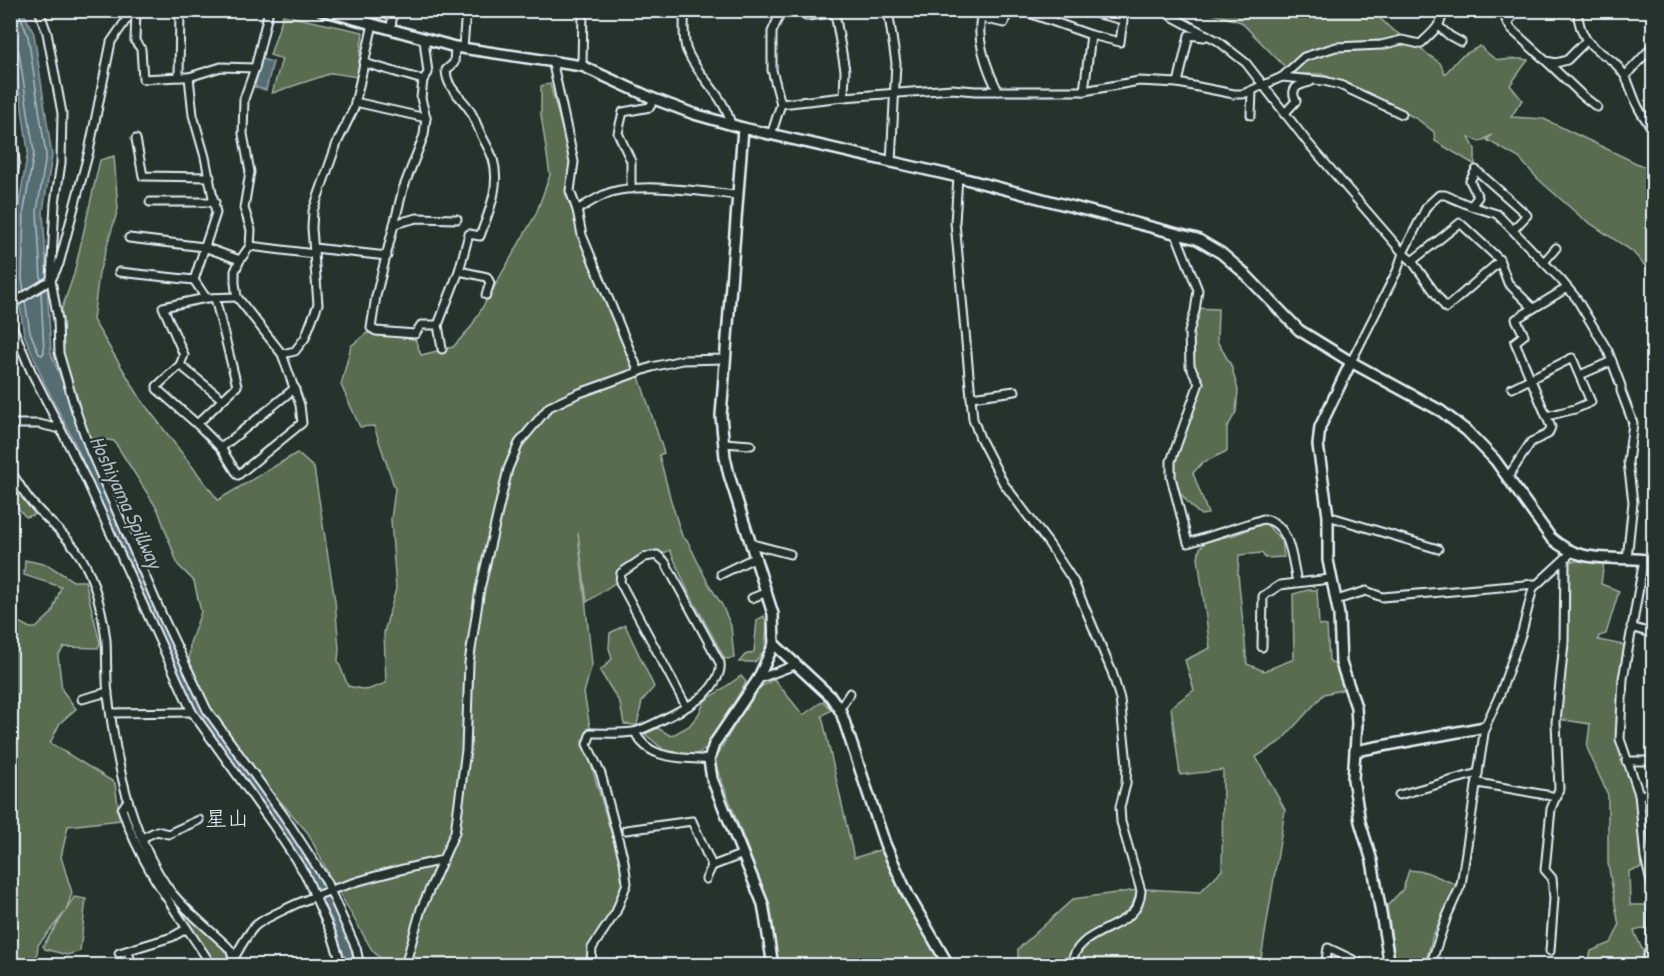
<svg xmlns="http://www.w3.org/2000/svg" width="1664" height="976" viewBox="0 0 1664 976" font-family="'Patrick Hand','Klee One',sans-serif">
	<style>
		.green { fill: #596c50; stroke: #a0aea4; stroke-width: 1.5 }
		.water { fill: #556c73; stroke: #90a1a8; stroke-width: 1.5 }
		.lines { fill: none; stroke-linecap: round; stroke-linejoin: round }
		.shore { stroke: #adbcc3; stroke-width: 1.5 }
		.river { stroke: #556c73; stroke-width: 12 }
		.street-casing { stroke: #e8f1f8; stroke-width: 11 }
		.secondary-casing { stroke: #e8f1f8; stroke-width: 14 }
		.street { stroke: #26332d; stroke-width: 7 }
		.secondary { stroke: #26332d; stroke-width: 9 }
		.labels { text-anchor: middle; stroke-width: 4.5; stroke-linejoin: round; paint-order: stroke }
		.water-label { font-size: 21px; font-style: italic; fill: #adbcc3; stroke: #26332d }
		.quarter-label { font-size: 22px; fill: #e8f1f8; stroke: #26332d }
	</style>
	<rect width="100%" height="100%" fill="#26332d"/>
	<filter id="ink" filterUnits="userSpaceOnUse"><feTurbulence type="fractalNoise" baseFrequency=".0167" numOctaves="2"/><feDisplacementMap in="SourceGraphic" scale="12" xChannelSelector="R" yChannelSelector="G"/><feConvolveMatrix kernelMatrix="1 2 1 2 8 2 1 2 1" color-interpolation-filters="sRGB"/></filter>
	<g filter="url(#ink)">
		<g class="green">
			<path d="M1203 11H1373L1389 27 1440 63 1445 74 1460 57 1480 46C1504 71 1501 54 1528 60L1510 85 1522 100 1511 117 1544 119 1653 171V275L1632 251 1582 218 1538 179 1519 158 1487 140 1492 135 1480 142 1469 137 1475 149V165L1435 141 1434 132 1417 119 1368 93 1322 74H1298L1286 68 1241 22Z"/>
			<path d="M283 15 363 32 357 77 332 73 272 93 282 59 270 55Z"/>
			<path d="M550 84 569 154 571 203 632 355 664 453 659 455 671 501 682 536 688 542 708 583 722 605 731 626 734 658 725 659 687 589 670 550 664 553 650 552 618 577 616 582 587 602 578 533 592 664 584 693 591 733 585 743 625 881 618 905 590 946 586 965H387L372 950 329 875 308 833 238 753 213 713 189 660 190 643 201 612 194 581 178 565 158 510 114 441 82 436 61 374 58 320 74 274 100 160 114 156 118 209 99 273 93 320 142 401 218 500 297 453 314 468 335 601 339 649 338 661 348 686 367 690 386 683 384 632 396 589 391 520 395 489 374 426 360 427 341 385 351 346 367 333 414 336 421 355 453 347 471 327 536 214 550 175 541 115V86Z"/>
			<path d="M1194 308 1218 309 1217 341 1231 365 1238 390 1236 412 1227 428V451L1202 463 1193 473 1208 514 1201 515C1192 509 1175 488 1172 478 1167 463 1193 401 1199 383L1190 366Z"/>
			<path d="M11 475 42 516 37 514 26 517C10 502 11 495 11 475Z"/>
			<path d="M1265 523 1282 541 1284 557 1265 558 1262 553 1239 555 1238 574 1247 664 1264 671 1294 659 1293 594 1308 590H1317L1319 625 1327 626 1329 660 1339 668 1346 689 1324 694 1281 741 1256 757 1285 810 1260 965 1109 966V962L1095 966H1018V949L1073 899 1145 889 1200 892 1222 870 1223 770 1180 775 1171 707 1194 690 1185 660 1210 648 1198 557 1200 548 1207 541 1234 535Z"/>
			<path d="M25 560 48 565 73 581H85L100 643 98 648 64 647 58 656 62 690 76 709 60 723 50 743 115 783 120 820 68 826 61 857 72 893 66 911 74 897 86 899 80 951 67 955 45 949 43 946 65 912 38 945 36 964 39 966 11 965V618L30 628H36L52 613 61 587 24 575Z"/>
			<path d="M1572 561 1604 562 1601 584 1619 591 1606 634 1599 636 1598 640 1624 645 1623 748 1637 805 1641 868 1629 871 1630 905H1650V927L1634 931 1644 954 1640 965H1588L1591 951 1611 943 1619 926 1608 863V795L1587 748 1590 724 1558 719 1568 562Z"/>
			<path d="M764 616 767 625 765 650 755 662H739L745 655 754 652 757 620Z"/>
			<path d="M625 625 654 687 642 701 637 725 624 724 620 703 600 671 612 659 609 648 610 633Z"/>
			<path d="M741 676 746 682 708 748 695 755 664 750 645 734 658 728 671 736 689 726 698 715 705 701Z"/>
			<path d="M774 679 803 715 823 701 831 710 822 716 854 858 883 849 942 965H778L771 909 714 761 754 691Z"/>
			<path d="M1409 870 1426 872 1457 885 1433 935 1425 965H1396L1387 906 1403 889Z"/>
			<path d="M173 893 227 946 235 965H211L164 894Z"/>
		</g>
		<g class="water">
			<path d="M10 11H23L34 34 52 156 43 211 51 353 74 413 204 709 284 819 315 868 332 899 355 960 345 956 331 918 285 834 240 779 201 721 146 612 76 445 44 382 24 334 16 279 18 209 28 151 11 32Z"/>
			<path d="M261 59 273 62 266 90 255 87Z"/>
		</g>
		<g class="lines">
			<g class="shore">
				<path d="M18 10 28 36 46 155 37 211 41 280"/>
				<path d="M10 46 16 47 19 52 34 152 24 210 22 279 24 291"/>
				<path d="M25 301 30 332 39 354 42 355 44 352 41 292"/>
			</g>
			<path class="river" d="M344 944 350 966"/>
			<g class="street-casing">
				<g id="street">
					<path d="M39 10 47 33 62 113 61 163 55 203 51 280 58 320 59 353 76 411 90 450 162 615 207 710 284 816 325 879 356 948 360 966"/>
					<path d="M136 10 135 41 141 49 143 79 179 77"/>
					<path d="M180 10 179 77H189L193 115 205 157 216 213 194 280 206 298"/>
					<path d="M684 10C685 23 682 42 688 53 700 79 725 96 731 125"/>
					<path d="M840 10 835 13 845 70 844 97"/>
					<path d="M888 10 896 63 891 163"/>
					<path d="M983 10C982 15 980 20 980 25 978 45 989 74 998 91"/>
					<path d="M1166 10 1171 16 1218 41 1246 63 1308 143 1403 253 1412 261 1446 308 1499 262"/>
					<path d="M1501 10 1511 29 1546 61 1556 63 1567 60 1586 41"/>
					<path d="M1577 10C1582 57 1607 46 1625 76 1630 85 1633 97 1638 107 1642 115 1648 123 1654 130"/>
					<path d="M1026 12 1091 35 1084 91"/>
					<path d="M982 18 1004 23 1008 10"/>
					<path d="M1507 22 1519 10"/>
					<path d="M1438 26 1450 36 1461 42"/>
					<path d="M391 29 393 10"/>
					<path d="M1091 35 1120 42 1123 20 1098 14V10"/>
					<path d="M424 40 428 73 423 80 421 98 426 118 424 135 403 189 376 296 371 328 376 331 415 334 421 325H438L442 349"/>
					<path d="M463 48 466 10"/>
					<path d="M552 60 574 162 570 191 577 210"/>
					<path d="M1546 61 1583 96 1597 107"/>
					<path d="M364 63 423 80"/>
					<path d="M582 66 583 10"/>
					<path d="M1625 76 1654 45"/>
					<path d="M189 77 221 67 255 68"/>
					<path d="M1282 77 1304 57 1336 47 1381 45 1402 40 1420 44C1430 35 1443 25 1443 10"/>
					<path d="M10 81 15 163"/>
					<path d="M1178 83 1189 35 1204 37 1207 35"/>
					<path d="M355 102 426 118"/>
					<path d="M781 104 844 97 952 89 975 91H1084L1139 81 1178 83 1234 94H1243L1282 77 1324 81 1340 85 1402 114"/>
					<path d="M1284 114 1296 101C1289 87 1299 85 1310 82"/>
					<path d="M1251 115 1252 91"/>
					<path d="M771 135 781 104 772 70V32L780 14 805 13 807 16 835 13"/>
					<path d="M136 139 143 176 210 177"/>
					<path d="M958 177 955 222 973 419 980 438 1004 484 1049 544 1074 582 1112 672 1120 699 1127 764 1126 784 1120 807 1121 822 1141 891C1139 934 1076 923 1071 966"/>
					<path d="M631 189V161L618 133 623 112 650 107 654 99"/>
					<path d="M10 199 15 163 12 161"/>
					<path d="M150 202H215"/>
					<path d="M1471 206 1478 197 1470 181 1476 170 1527 215 1513 230"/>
					<path d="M394 224 417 218 457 219"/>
					<path d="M1176 234 1198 290 1195 311 1189 332 1190 366 1199 383 1171 461V477L1188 543 1263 519C1291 522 1292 561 1297 582"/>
					<path d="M129 238 204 247 240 260"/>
					<path d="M250 246 314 254"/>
					<path d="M314 248 387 256"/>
					<path d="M1412 261 1460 223 1499 259 1508 283 1533 308"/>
					<path d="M1544 262 1556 248"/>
					<path d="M459 271 487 277 490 283 486 295"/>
					<path d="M119 272 194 280"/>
					<path d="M215 298 237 386 197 424 221 448 238 475 302 423 300 405 282 354 237 297 235 283V271L240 260 250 246 251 230 244 208 250 172 243 134 244 99 255 68 269 10"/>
					<path d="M10 305 51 280 59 264 89 151 111 42 133 10"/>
					<path d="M10 321 31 371 85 477 192 712 273 825 305 874 332 935 342 966"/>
					<path d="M438 325 459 271 469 234 480 236C489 212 501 185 493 159 490 150 485 143 481 134 477 126 474 116 469 109 459 94 447 89 446 70L454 63 455 47"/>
					<path d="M282 354 295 351 305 338 318 304 312 228 313 211 337 143 354 108 373 24"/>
					<path d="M1351 362 1397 271 1403 253 1427 206 1439 195H1445L1471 206 1497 214 1561 280 1576 298 1608 351 1621 386V391L1633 423 1628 462 1633 502 1627 559"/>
					<path d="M180 365 222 399"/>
					<path d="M639 372 582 235 577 210C586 205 596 198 606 194 638 181 702 192 737 195"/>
					<path d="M1580 375 1612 361"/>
					<path d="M1512 388 1572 358 1591 402 1575 409 1547 416"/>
					<path d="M971 397 1015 391"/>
					<path d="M10 424H39L56 428 60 426"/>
					<path d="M197 424 157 389V386L180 365 184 355 163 307 206 298 237 297"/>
					<path d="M724 443 751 445"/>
					<path d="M221 448 295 388"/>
					<path d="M10 470C18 482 24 494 33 504 58 532 80 544 93 583 99 600 104 622 106 640 107 658 106 677 108 695 116 760 129 829 166 885 178 904 209 929 227 946L231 951 235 966"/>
					<path d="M1508 477 1531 442 1548 434 1551 427 1515 342 1524 335 1516 319 1567 288"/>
					<path d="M1328 516 1438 549"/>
					<path d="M752 544 790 554"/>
					<path d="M1644 559 1623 679 1620 739 1639 794 1645 858 1653 890 1651 944 1645 966"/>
					<path d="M721 574 756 557"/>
					<path d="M752 598 767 592"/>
					<path d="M1336 600 1366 591 1382 597 1535 584"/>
					<path d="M1631 627 1654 634"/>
					<path d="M1262 647 1263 596 1280 585 1330 579"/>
					<path d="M758 679 795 665"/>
					<path d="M82 699 108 692"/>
					<path d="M839 710 850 693"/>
					<path d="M111 713 192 712"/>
					<path d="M635 732C649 761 680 757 709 760"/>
					<path d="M1626 761H1654"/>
					<path d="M1478 783 1557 797"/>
					<path d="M1639 794 1654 795"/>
					<path d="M1399 795 1478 773"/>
					<path d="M128 800 122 809C141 867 179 915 212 966"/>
					<path d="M626 830 692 821 712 866 743 854"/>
					<path d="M142 838 157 831 168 834 199 820"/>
					<path d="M706 879 712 866"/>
					<path d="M128 951 132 966"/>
					<path d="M1550 951 1554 898 1552 878 1545 870 1551 809 1559 789 1556 722 1564 643 1565 561"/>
					<path d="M119 953 172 937 186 929"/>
					<path d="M234 958C240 948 246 936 254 927 260 921 269 917 277 913 328 887 387 872 443 860"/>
					<path d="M405 966 421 909 455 832 466 750 469 663 480 589 508 469 519 443 549 407 577 394 652 367 682 360 725 359"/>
					<path d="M591 966 592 948 616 912 627 883 624 861 601 774 587 744 591 733C605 733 619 734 633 732 642 731 693 705 700 698 710 691 722 675 720 663L665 562 657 555 645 557 621 573 620 582 686 706"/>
					<path d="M1325 966 1328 948 1366 966"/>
					<path d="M1430 966 1447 916 1461 885 1485 727 1500 694 1522 632 1533 588 1572 552"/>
				</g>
			</g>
			<g class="secondary-casing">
				<g id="secondary">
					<path d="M322 10 455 47 582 66 654 99 694 114 743 128 958 177 1197 239 1221 253 1242 271 1299 330 1351 362 1441 411 1467 431 1495 460 1551 538C1584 567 1615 554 1654 561"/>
					<path d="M743 128 721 416 725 457 729 475 773 614 774 644 758 679 714 744 709 760 712 779 763 904 773 966"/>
					<path d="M1351 362 1320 427 1318 445 1328 516V560L1339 615 1341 663 1356 707 1357 724 1353 779 1360 822 1372 861 1390 966"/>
					<path d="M774 644 831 697 841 712 885 844 908 895 949 966"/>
					<path d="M1355 751 1485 727"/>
				</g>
			</g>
			<use href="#street" class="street"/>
			<use href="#secondary" class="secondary"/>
		</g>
	</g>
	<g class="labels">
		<g class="water-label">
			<text transform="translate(126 502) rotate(65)" y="7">Hoshiyama Spillway</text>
		</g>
		<g class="quarter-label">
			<text x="227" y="826">星山</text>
		</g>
	</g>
	<rect width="1664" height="976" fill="none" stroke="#26332d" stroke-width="36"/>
	<rect x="18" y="18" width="1628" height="940" fill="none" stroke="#e8f1f8" stroke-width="2" filter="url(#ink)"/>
</svg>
